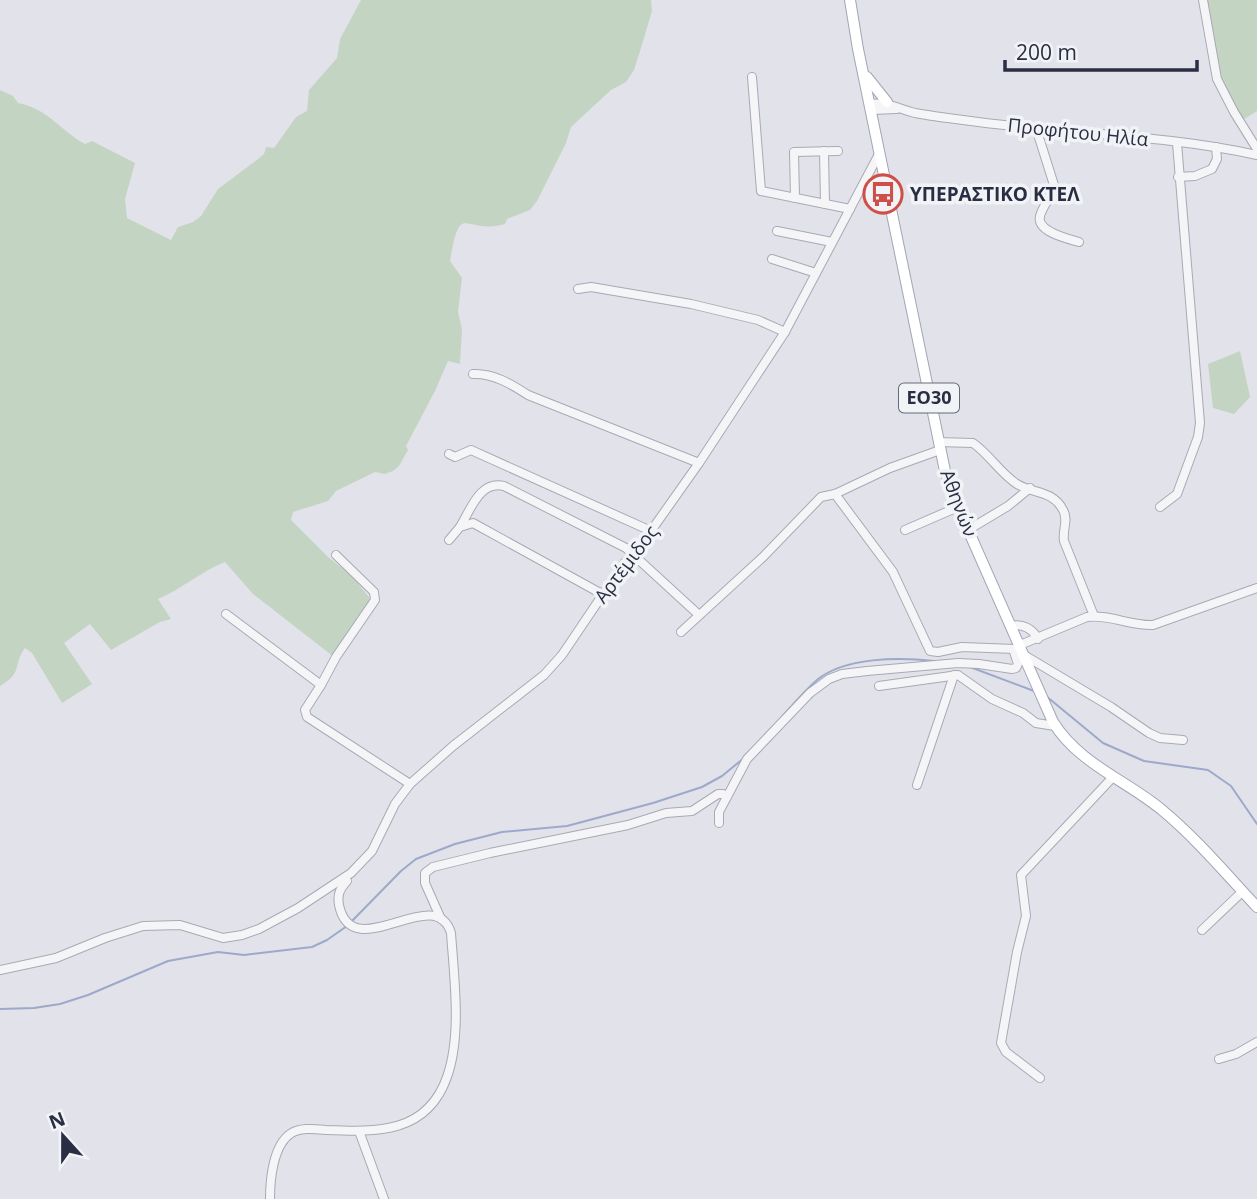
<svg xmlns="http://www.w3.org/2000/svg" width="1257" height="1199" viewBox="0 0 1257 1199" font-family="'Open Sans',sans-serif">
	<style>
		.green { fill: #c4d4c3 }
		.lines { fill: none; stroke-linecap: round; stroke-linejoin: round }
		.stream { stroke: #9da9ca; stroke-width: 2 }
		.minor-casing { stroke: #a7a9b4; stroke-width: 10 }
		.major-casing { stroke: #a1a5b6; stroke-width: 12 }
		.minor { stroke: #f5f5f8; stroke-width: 8 }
		.major { stroke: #fff; stroke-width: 10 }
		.labels { text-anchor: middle; stroke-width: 7; stroke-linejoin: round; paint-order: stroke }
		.shield { fill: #f1f3f7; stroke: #666978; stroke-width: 2 }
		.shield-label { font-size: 18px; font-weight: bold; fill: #2a2e42 }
		.street-label { font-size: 19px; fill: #2a2e42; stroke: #f1f3f7 }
		.poi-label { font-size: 19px; font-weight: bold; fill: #2a2e42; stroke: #f1f3f7; text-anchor: start }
	</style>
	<rect width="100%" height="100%" fill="#e2e3ea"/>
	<g class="green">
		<path d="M361 0H651L652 11 641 48 634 70 626 82 611 90 571 127 566 143 537 201 530 210 507 219 505 224C463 236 461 198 450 261L462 278 458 312 462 329 460 364 448 361 435 391 406 446 408 450 399 466 393 471 385 474 375 472 336 491 328 501 293 512 291 520 328 557 351 575 373 602 334 657 253 594 225 562C200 572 182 589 158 599L171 619 160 622 111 650 90 624 64 643 92 684 62 703 32 653 25 648C12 666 24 672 0 686V90L13 96 18 103C47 108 61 131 85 144L92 141 135 163 125 199 127 218 171 240 178 227 193 222 201 216 218 189 258 159 264 154 266 147 274 148 296 117 307 111 309 90 337 58 340 39Z"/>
		<path d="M1206 0H1257V111L1241 121 1224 88 1216 66Z"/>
		<path d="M1240 351 1250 397 1234 414 1213 408 1208 364Z"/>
	</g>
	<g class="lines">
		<g class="stream">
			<path d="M970 667 1034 691"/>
			<path d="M1046 696 1103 743 1144 761 1208 770 1231 786 1257 824"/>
			<path d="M779 720C791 707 803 692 817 680 844 657 900 657 934 661"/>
			<path d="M351 922 401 871 416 859 455 844 502 832 567 826 653 803 702 787 722 776 744 758"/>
			<path d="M0 1009 34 1008 60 1004 88 995 168 961 218 952 244 955 312 947 327 940 347 926"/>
		</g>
		<g class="minor-casing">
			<g id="minor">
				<path d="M1203 0 1217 79 1234 112 1257 149"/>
				<path d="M752 77 761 191 850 209"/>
				<path d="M869 104C891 102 895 108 915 113 931 116 947 118 963 120 1061 134 1161 134 1257 155"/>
				<path d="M871 110 897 109"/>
				<path d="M1036 128 1054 185C1052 197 1043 205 1040 216 1036 232 1069 239 1079 242"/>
				<path d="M824 151 825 204"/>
				<path d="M1178 177 1195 176 1212 169 1217 159 1216 147"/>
				<path d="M795 198 794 152 838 151"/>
				<path d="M777 231 832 242"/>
				<path d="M772 259 816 273"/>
				<path d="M578 289 591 287 691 304 758 320 785 332"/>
				<path d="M473 374C493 373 511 384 528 395L699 463"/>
				<path d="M938 442 973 443C990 455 1000 473 1017 484 1033 494 1053 490 1063 510 1069 520 1062 530 1064 541L1094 616"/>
				<path d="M449 454 455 457 471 450 651 531"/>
				<path d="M835 494 893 572 930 651 938 652 962 647 1015 649"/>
				<path d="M1160 507 1177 494 1198 437 1200 423 1177 143"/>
				<path d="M460 527C471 509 480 480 504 486L626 548 699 615"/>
				<path d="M905 530 958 507"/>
				<path d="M968 530 1008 506 1030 488"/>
				<path d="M449 540 460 527 473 523 602 594"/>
				<path d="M226 614 321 685 305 710 307 717 410 784"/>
				<path d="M1012 626C1022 623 1033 629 1038 639"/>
				<path d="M681 632 763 557 821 497 835 494 890 468 940 450"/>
				<path d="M1020 645 1087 617C1109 614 1131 626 1153 625L1257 588"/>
				<path d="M1024 655 1111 707 1149 733 1160 738 1183 740"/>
				<path d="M321 685 336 657 375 600 374 592 336 555"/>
				<path d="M879 686 958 675 992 699 1023 713 1036 723 1055 726"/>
				<path d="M917 785 954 675"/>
				<path d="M719 823V812L747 759 810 693 829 679 842 674 867 671 958 663 979 664 1012 669 1016 668 1018 664 1013 649"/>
				<path d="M441 919 425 883V873L433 867 490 853 628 825 666 813 692 811 718 794H723L727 797"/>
				<path d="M1202 930 1242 892"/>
				<path d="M0 970 56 958 105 938 143 926 180 925 223 938 242 935 259 929 298 908 351 873 372 851 395 804 410 784 453 746 544 675 562 655 622 566 651 531 699 463 785 332 879 154"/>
				<path d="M1219 1059 1236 1054 1257 1042"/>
				<path d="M1040 1078 1006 1052 1001 1043 1017 952 1026 916 1021 875 1113 777"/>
				<path d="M359 1131 384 1199"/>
				<path d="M270 1199C270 1180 273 1146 290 1134 300 1127 315 1129 326 1130 377 1132 427 1134 447 1077 462 1035 454 977 451 933 435 881 352 968 339 905 337 894 340 889 347 881"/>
			</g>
		</g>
		<g class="major-casing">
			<g id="major">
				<path d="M850 0 858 49 945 471 958 507 1053 722C1079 764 1126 780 1162 810 1197 839 1226 874 1257 907"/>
				<path d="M867 77 887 102"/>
			</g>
		</g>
		<use href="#minor" class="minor"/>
		<use href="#major" class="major"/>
	</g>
	<defs>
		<g id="bus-ring" transform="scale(2.0125)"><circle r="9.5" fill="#f1f3f7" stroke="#ce4f48" stroke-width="1.5"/><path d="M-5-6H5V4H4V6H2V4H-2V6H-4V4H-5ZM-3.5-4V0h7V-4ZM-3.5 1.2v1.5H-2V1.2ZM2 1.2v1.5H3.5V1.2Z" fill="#ce4f48"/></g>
	</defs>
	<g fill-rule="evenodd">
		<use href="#bus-ring" x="883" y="194"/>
	</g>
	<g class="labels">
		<rect class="shield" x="899" y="383.5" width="60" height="29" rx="5"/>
		<g class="shield-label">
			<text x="929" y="404">ΕΟ30</text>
		</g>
		<g class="street-label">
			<text transform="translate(1078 132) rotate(6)" y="7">Προφήτου Ηλία</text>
			<text transform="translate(959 503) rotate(69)" y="7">Αθηνών</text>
			<text transform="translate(626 564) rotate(-53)" y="7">Αρτέμιδος</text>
		</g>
		<g class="poi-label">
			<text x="910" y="201">ΥΠΕΡΑΣΤΙΚΟ ΚΤΕΛ</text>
		</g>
	</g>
	<g transform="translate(63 1136) rotate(339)" stroke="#f1f3f7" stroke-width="5" paint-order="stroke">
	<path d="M0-5L12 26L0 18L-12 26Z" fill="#2a2e42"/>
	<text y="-10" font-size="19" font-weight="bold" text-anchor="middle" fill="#2a2e42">N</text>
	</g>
	<path d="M1005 60v10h192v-10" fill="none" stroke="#2a2e42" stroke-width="3.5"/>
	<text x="1016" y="60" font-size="21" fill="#2a2e42" stroke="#f1f3f7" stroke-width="5" paint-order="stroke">200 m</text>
</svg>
